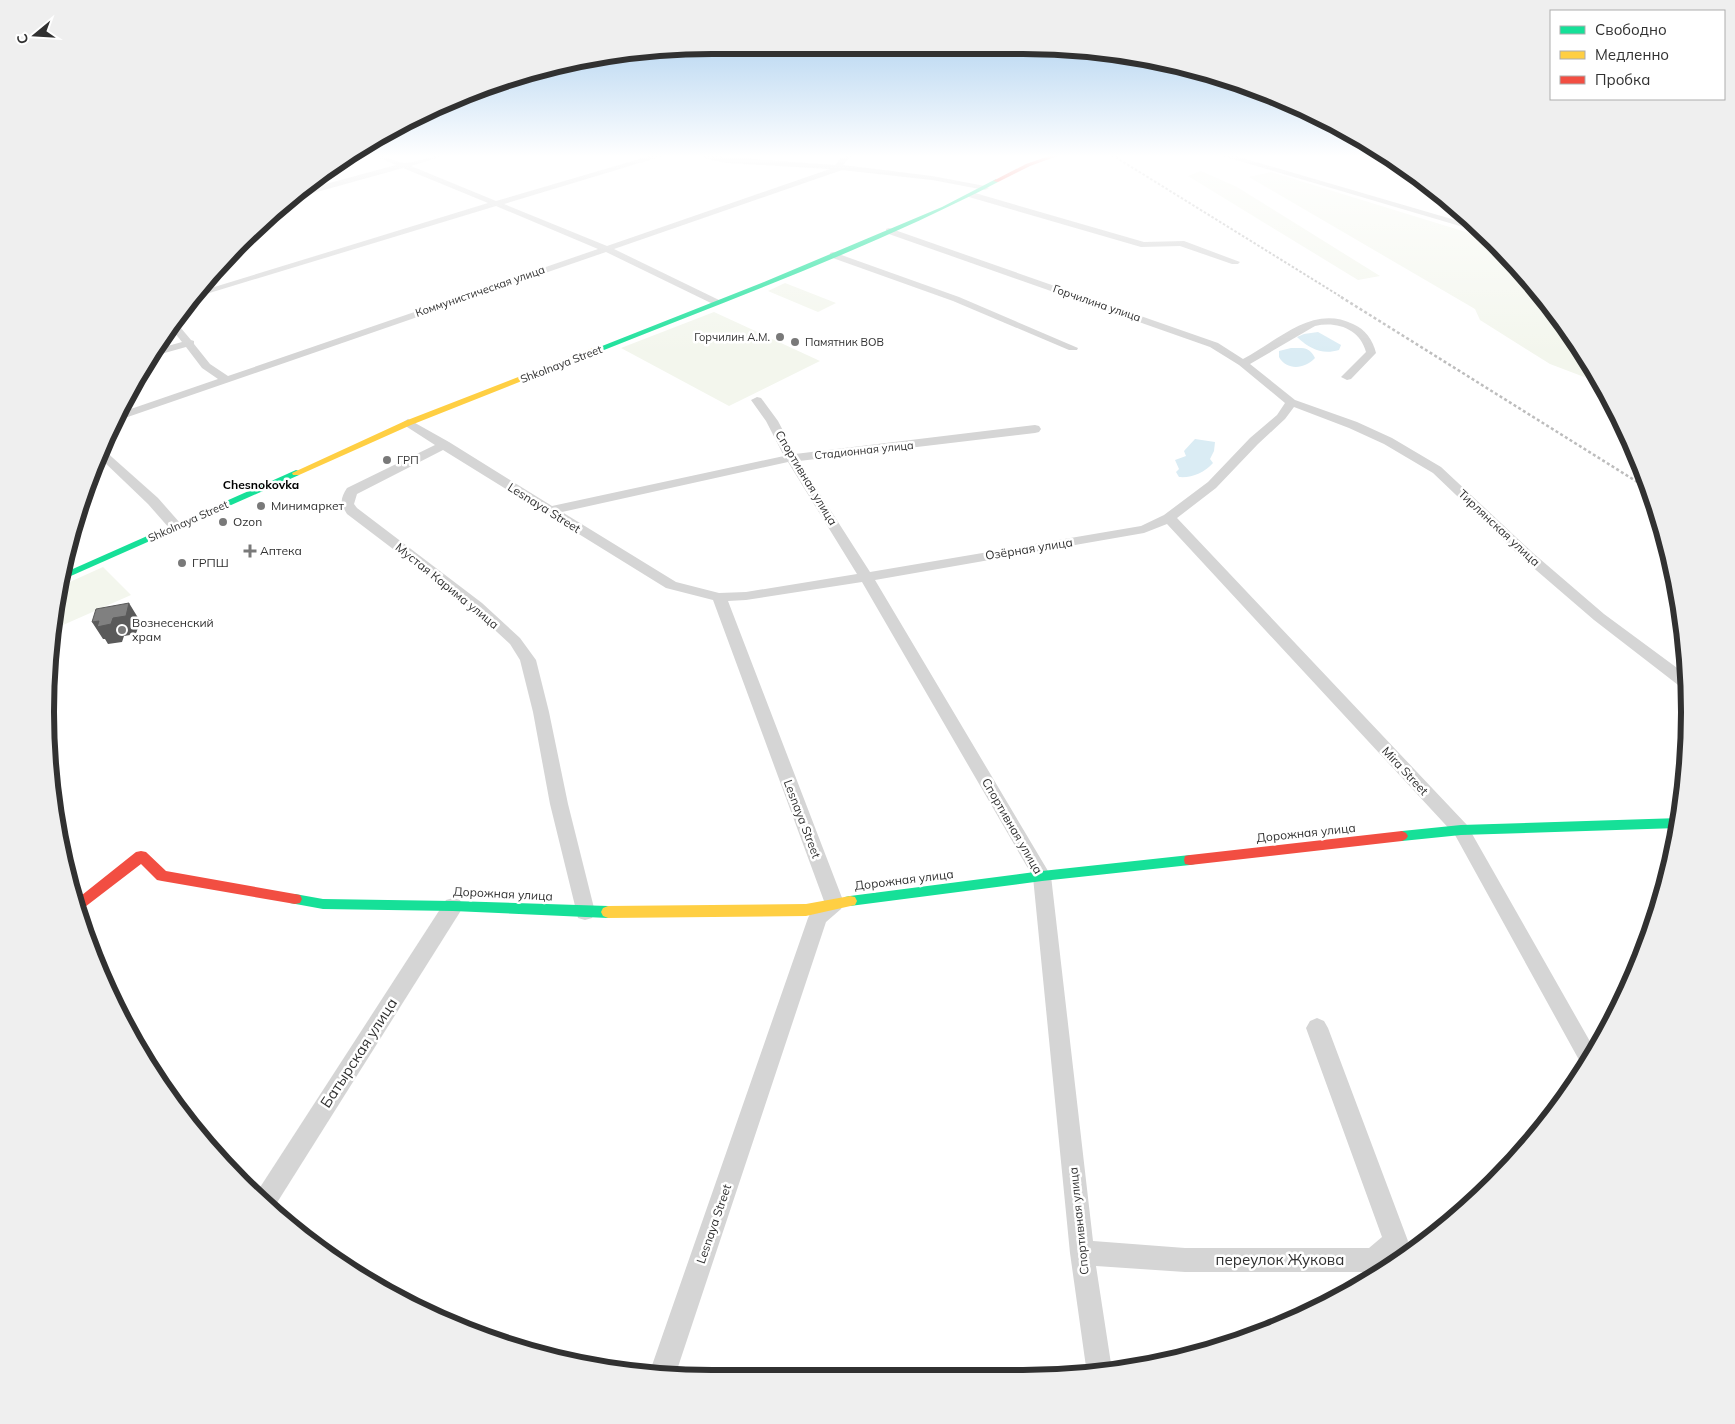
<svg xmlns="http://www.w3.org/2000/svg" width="1735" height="1424" viewBox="0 0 1735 1424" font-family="Mulish,sans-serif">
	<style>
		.green { fill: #f3f6ed }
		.water { fill: #daecf4 }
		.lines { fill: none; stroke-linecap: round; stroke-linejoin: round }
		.street { fill: #d5d5d5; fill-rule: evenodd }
		.fast { fill: #16e098; fill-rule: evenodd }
		.slow { fill: #ffcf43; fill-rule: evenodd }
		.jam { fill: #f24e42; fill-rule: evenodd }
		.rail-far2 { stroke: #bdbdbd; stroke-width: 2; stroke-dasharray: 2.5 2; stroke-linecap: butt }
		.rail-far1 { stroke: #bdbdbd; stroke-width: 2.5; stroke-dasharray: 3 2.5; stroke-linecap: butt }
		.rail { stroke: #bdbdbd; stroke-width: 3; stroke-dasharray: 4.5 3; stroke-linecap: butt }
		.shaded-wall { fill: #5a5a5a }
		.building { fill: #808080; stroke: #5a5a5a }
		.poi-dot { fill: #797979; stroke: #fff; stroke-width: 2 }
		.labels { text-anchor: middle; stroke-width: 5; stroke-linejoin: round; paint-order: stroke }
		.far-street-label { font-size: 11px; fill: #313131; stroke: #fff }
		.far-poi-label { font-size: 11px; fill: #313131; stroke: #fff; text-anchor: start }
		.street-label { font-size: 12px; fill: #313131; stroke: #fff }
		.far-quarter-label { font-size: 12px; font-weight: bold; fill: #000; stroke: #fff }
		.poi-label { font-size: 12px; fill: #313131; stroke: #fff; text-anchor: start }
		.near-street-label { font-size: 15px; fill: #313131; stroke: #fff }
		.rim { fill: none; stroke: #313131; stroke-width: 6 }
	</style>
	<rect width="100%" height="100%" fill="#fff"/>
	<g class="green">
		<path d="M1201 171 1237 187 1380 276 1358 280 1188 176Z"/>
		<path d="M1271 172 1495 241 1552 306 1600 383 1550 364 1480 320 1475 309 1249 177Z"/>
		<path d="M785 283 836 303 818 312 768 291Z"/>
		<path d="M714 312 820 361 729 406 621 348Z"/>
		<path d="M103 567 131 595 54 629 63 585Z"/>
	</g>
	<g class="water">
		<path d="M1318 332 1341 345 1339 350C1322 355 1310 349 1297 337L1304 334Z"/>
		<path d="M1291 348C1303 348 1309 346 1315 358 1305 369 1287 371 1279 357V351Z"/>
		<path d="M1195 439 1215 442 1214 451 1210 459 1213 463C1204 473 1192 478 1179 477L1176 472 1179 469 1175 460 1186 456 1184 451Z"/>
	</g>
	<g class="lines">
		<g class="street">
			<path d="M373 155C386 155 398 163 405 163 419 162 431 155 446 155L411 166 496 201 653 155H666L504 204 607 246 830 169 727 163 707 159 698 155 835 165 844 155H852L843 165 932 176 985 186 989 188 985 190 932 180 842 170 614 249 719 300V304H713L606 252 119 420 122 412 218 379 202 368 186 347 150 357 153 350 182 342 170 327 175 321 191 340 194 341V344L210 364 228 376 598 249 496 206 193 298 198 292 488 203 403 168 306 195H300L307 189 396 165Z"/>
			<path d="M1219 155H1232L1479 227 1487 234Z"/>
			<path d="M969 193H975L1144 242 1184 241 1240 262 1238 264H1232L1180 246 1141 247 969 197Z"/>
			<path d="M889 228 1218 343 1243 359C1278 341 1312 304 1353 324 1365 329 1373 340 1376 353L1351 379 1347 380 1341 377 1366 352C1360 329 1337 321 1315 326L1250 364 1295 400 1357 422 1392 438 1441 467 1533 553 1604 614 1688 676V689L1682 688 1594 620 1523 559 1433 473 1384 444 1349 428 1294 407 1285 419 1258 444 1216 488 1177 518 1467 825 1596 1052 1584 1069 1455 835 1167 524 1144 533 875 580 1051 876 1093 1241 1185 1248H1369L1382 1237 1306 1028 1310 1021 1317 1018 1324 1021 1328 1028 1408 1241C1402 1255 1388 1267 1374 1272H1185L1096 1266 1112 1370 1087 1374 1070 1253 1033 877 862 582 746 600 728 601 844 903 841 909 826 922 675 1376 669 1378 649 1374 808 918 811 912 824 901 713 600 666 588 443 450 357 494 354 504 357 508 482 603 520 638 536 660 549 712 568 804 595 912 592 918 585 920 578 918 550 804 533 712 520 660 510 644 472 609 347 514C340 503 340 499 347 488L435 445 404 425 402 423 408 419 449 442 552 506 784 456 766 421 751 400 757 397 761 398 778 421 795 454 1035 425 1039 426 1041 429 1039 432 1035 433 799 461 870 572 1141 526 1164 515 1208 482 1250 438 1277 415 1285 403 1239 365 1210 347 886 233V229ZM788 462 857 574 746 592 719 593 676 582 562 512Z"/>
			<path d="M833 252 959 297 1078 348 1077 350H1069L953 301 830 257V253Z"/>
			<path d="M104 450 158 498 180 523 182 526 180 529H170L148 504 100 458Z"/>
			<path d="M453 898 460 900 463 906 460 912 273 1209 257 1192 446 900Z"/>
		</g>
		<g class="fast">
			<path d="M996 179 998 182C871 248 732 299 599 352L592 350 764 282 942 207Z"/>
			<path d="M296 470 299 471V475L64 579 66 572Z"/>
			<path d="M1680 818 1678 828 1461 835 1402 841 1398 839 1396 836 1398 833 1402 831 1461 825Z"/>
			<path d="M1190 855 1195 856 1196 860 1195 864 1190 865 1042 881 850 906 845 905 843 901 845 897 850 896 1042 871Z"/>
			<path d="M295 894 323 899 453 901 608 906 613 908 615 912 613 916 608 918 453 911 323 909 290 903 288 899 290 895Z"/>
		</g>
		<g class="slow">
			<path d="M593 348 600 350 411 425 299 475H293L292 473 405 421Z"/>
			<path d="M850 896 855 897 857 901 855 905 806 916 608 918 603 916 601 912 603 908 608 906 806 904Z"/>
		</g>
		<g class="jam">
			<path d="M1052 155H1060L1030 166 998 182 993 181 1026 164Z"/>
			<path d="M1402 831 1406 833 1408 836 1406 839 1402 841 1190 865 1185 864 1184 860 1185 856 1190 855Z"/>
			<path d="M141 851 146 852 166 871 295 894 300 895 302 899 300 903 295 904 162 881 157 880 141 864 81 910 77 899 136 852Z"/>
		</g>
		<path class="rail-far2" d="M1112 155 1343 298"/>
		<path class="rail-far1" d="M1341 297 1639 483"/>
		<path class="rail" d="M1637 481 1648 488"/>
	</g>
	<path class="shaded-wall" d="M129 603 140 621 136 634 124 636 122 642 108 644 105 639H103L92 622Z"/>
	<path class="building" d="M129 603 126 616 113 618 111 624 97 627 99 621 92 622 96 609Z"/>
	<linearGradient id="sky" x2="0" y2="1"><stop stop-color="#a2caed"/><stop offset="0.44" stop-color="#fff"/><stop offset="1" stop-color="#fff" stop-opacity="0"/></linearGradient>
	<rect width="1735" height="355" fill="url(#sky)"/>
	<g class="poi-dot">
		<circle cx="780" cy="337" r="5"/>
		<circle cx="795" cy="342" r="5"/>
		<circle cx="387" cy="460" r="5"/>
		<circle cx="261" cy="506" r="5"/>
		<circle cx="223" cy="522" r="5"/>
		<path d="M247.5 543.5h5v5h5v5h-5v5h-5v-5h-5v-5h5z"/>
		<circle cx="182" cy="563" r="5"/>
		<circle cx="122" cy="630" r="5"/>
	</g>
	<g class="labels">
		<g class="far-street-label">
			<text transform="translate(480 291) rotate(-19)" y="4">Коммунистическая улица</text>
			<text transform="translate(1097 303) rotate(19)" y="4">Горчилина улица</text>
			<text transform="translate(561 364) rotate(-21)" y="4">Shkolnaya Street</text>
			<text transform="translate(864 450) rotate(-6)" y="4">Стадионная улица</text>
			<text transform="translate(188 521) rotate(-24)" y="4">Shkolnaya Street</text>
		</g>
		<g class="far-poi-label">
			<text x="770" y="341" text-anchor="end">Горчилин А.М.</text>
			<text x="805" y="346">Памятник ВОВ</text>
			<text x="397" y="464">ГРП</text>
		</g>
		<g class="street-label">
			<text transform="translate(806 478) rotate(59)" y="4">Спортивная улица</text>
			<text transform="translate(544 508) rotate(32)" y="4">Lesnaya Street</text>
			<text transform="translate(1499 528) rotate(43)" y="4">Тирлянская улица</text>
			<text transform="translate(1029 549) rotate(-9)" y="4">Озёрная улица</text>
			<text transform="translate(447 586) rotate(39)" y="4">Мустая Карима улица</text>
			<text transform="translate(1405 771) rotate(47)" y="4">Mira Street</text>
			<text transform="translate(802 819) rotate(69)" y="4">Lesnaya Street</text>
			<text transform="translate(1012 826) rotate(60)" y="4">Спортивная улица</text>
			<text transform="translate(1306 833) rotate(-6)" y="4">Дорожная улица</text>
			<text transform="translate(904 880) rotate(-7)" y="4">Дорожная улица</text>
			<text transform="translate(503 894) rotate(3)" y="4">Дорожная улица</text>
			<text transform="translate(1079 1221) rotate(-96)" y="4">Спортивная улица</text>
			<text transform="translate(714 1224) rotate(-71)" y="4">Lesnaya Street</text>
		</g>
		<g class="far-quarter-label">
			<text x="261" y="489">Chesnokovka</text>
		</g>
		<g class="poi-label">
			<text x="271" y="510">Минимаркет</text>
			<text x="233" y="526">Ozon</text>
			<text x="260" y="555">Аптека</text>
			<text x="192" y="567">ГРПШ</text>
			<text x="132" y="627">Вознесенский<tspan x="132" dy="14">храм</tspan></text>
		</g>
		<g class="near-street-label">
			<text transform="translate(359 1053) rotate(-57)" y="5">Батырская улица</text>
			<text x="1280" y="1265">переулок Жукова</text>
		</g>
	</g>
	<path d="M0 0H1735V1424H0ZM712 54H1023A658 658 0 0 1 1681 712V712A658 658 0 0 1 1023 1370H712A658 658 0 0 1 54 712V712A658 658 0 0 1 712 54Z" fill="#efefef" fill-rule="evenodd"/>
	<path class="rim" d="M712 54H1023A658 658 0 0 1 1681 712V712A658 658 0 0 1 1023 1370H712A658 658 0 0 1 54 712V712A658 658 0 0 1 712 54Z"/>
	<rect x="1550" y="10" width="175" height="90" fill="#ffffff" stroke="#adadad"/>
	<rect x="1560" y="26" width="25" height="8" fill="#16e098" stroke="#adadad"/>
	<text x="1595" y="35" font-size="15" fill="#313131">Свободно</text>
	<rect x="1560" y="51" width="25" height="8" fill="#ffcf43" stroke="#adadad"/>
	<text x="1595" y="60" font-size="15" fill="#313131">Медленно</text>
	<rect x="1560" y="76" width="25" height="8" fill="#f24e42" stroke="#adadad"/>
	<text x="1595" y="85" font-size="15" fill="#313131">Пробка</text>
	<g transform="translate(35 35) rotate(252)" stroke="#ffffff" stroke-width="4" paint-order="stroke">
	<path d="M0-4L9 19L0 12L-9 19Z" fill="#313131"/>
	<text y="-8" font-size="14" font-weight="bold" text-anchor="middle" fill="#313131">С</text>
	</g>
</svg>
